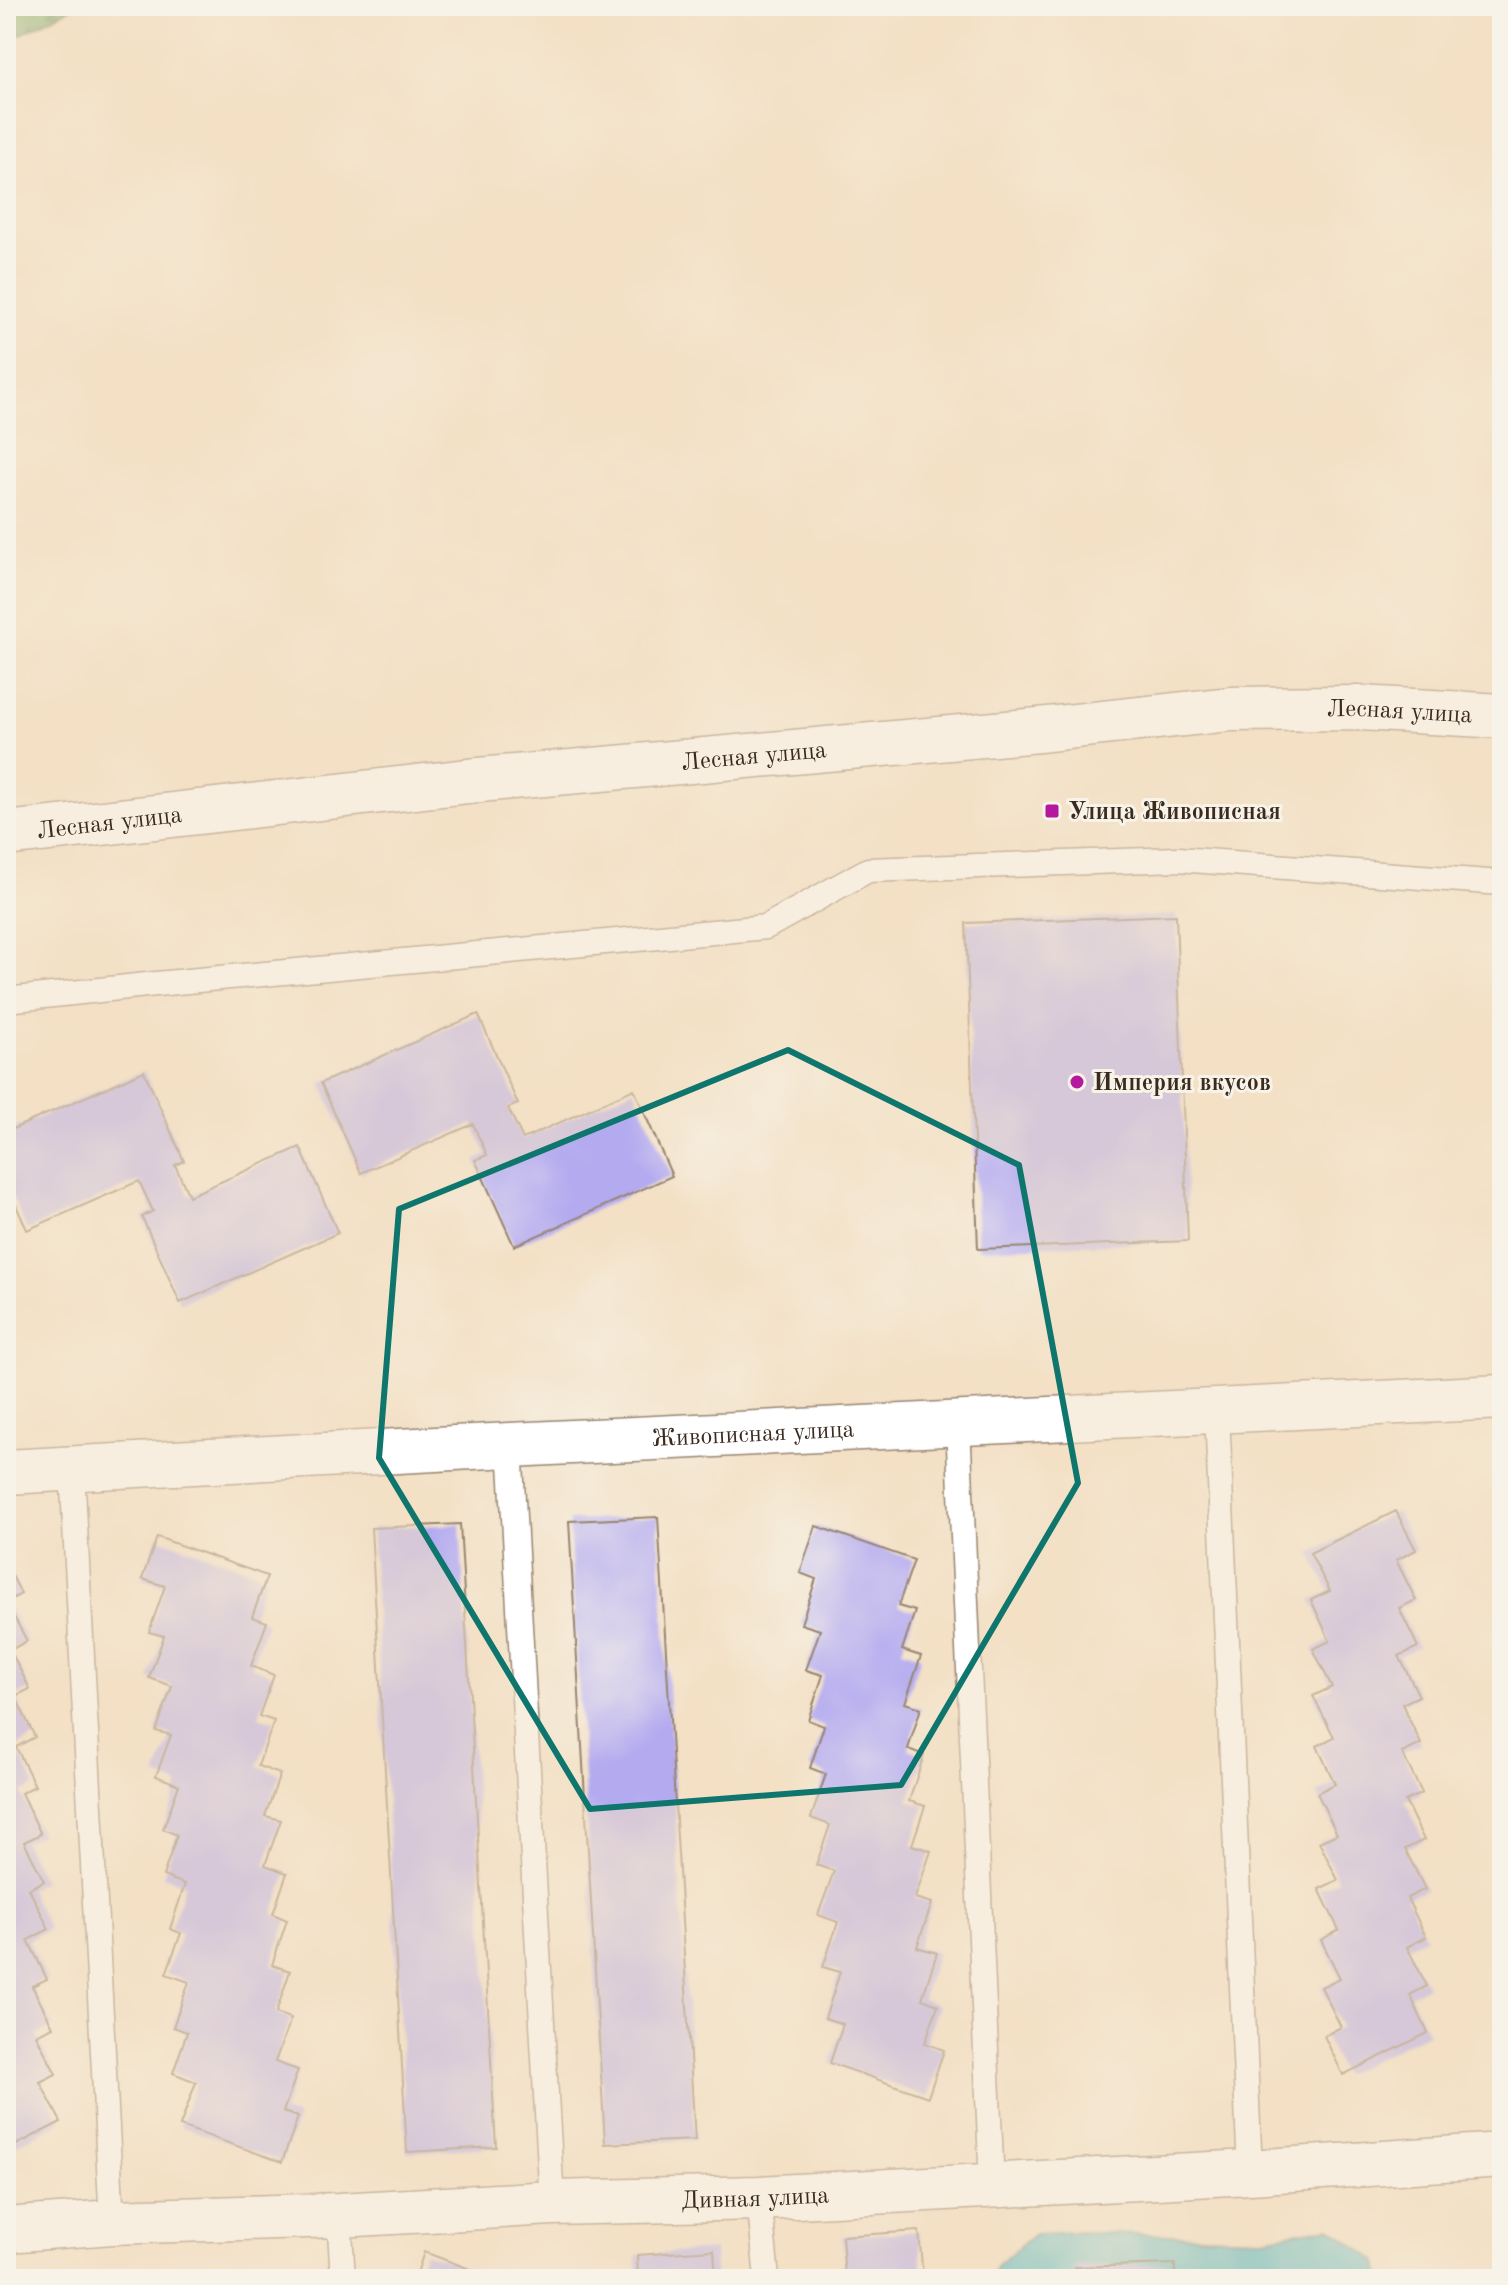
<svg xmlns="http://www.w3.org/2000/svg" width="1508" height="2285" viewBox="0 0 1508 2285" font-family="'Old Standard TT',serif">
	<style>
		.forest { fill: url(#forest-firs); stroke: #586a43; stroke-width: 2 }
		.water { fill: #4cb8c8; stroke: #447173; stroke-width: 2 }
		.building { fill: #b4aaf0 }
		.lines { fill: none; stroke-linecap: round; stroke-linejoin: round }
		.service-casing { stroke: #978572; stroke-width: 27 }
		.minor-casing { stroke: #978572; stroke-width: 47 }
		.secondary-casing { stroke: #978572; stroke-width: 47 }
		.service { stroke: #fff; stroke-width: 24 }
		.minor { stroke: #fff; stroke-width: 44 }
		.secondary { stroke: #fff; stroke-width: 44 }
		.marked { fill: none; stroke: #0f766e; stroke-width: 6; stroke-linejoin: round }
		.poi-dot { fill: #b5179e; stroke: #f7f3e8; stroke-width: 3 }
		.labels { text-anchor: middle; stroke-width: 6; stroke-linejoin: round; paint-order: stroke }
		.street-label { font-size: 24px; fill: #3b2a1e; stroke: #f7f3e8 }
		.poi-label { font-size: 24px; font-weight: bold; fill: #3b2a1e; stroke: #f7f3e8; text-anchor: start }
	</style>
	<defs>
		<pattern id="forest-firs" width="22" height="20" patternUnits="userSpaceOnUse" patternTransform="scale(2)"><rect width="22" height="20" fill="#74aa68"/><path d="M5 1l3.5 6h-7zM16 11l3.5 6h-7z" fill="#608b55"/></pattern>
	</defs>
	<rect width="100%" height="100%" fill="#f7f3e8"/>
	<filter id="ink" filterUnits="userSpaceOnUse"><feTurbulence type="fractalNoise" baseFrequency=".0125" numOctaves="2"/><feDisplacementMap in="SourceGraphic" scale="16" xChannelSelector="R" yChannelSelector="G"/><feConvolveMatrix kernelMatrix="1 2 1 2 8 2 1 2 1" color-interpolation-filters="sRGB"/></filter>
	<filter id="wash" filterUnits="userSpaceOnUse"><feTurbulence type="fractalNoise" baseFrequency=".006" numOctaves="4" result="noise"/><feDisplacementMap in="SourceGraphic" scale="32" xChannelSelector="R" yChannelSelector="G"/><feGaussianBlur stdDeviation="1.8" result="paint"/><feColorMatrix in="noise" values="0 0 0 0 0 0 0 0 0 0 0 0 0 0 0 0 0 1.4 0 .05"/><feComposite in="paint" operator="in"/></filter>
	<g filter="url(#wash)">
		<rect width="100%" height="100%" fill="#f3e0c5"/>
		<path class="forest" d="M6 6H75L6 42Z"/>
		<path class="water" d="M1330 2227 1378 2262 1381 2279H992L997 2265 1035 2234 1076 2232 1263 2238Z"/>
		<g id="blocks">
			<g class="building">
				<path d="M1176 915 1188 1241 978 1249 966 923Z"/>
				<path d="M478 1014 518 1104 508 1108 523 1139 634 1089 672 1176 514 1246 475 1160 487 1155 473 1124 361 1173 321 1083Z"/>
				<path d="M144 1071 184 1161 175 1165 189 1196 300 1147 338 1233 180 1303 142 1217 153 1211 139 1181 27 1230 6 1183V1132Z"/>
				<path d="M1396 1511 1416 1550 1396 1560 1416 1600 1399 1608 1418 1647 1399 1656 1419 1696 1402 1704 1421 1744 1402 1753 1422 1793 1405 1801 1424 1840 1405 1849 1425 1889 1407 1898 1426 1937 1407 1947 1427 1986 1410 1995 1428 2033 1343 2075 1324 2036 1341 2027 1321 1987 1340 1978 1321 1940 1339 1930 1319 1889 1338 1880 1319 1842 1337 1834 1317 1793 1335 1784 1317 1746 1334 1737 1313 1696 1332 1687 1313 1649 1330 1641 1311 1600 1330 1591 1310 1553Z"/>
				<path d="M658 1517 695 2140 605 2144 569 1521Z"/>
				<path d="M460 1524 496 2147 407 2152 371 1528Z"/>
				<path d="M816 1526 914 1560 898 1606 915 1611 902 1650 921 1656 905 1703 921 1708 908 1749 924 1755 909 1801 925 1806 912 1845 931 1851 915 1898 932 1903 917 1947 937 1953 922 1999 938 2005 925 2043 944 2050 928 2097 830 2063 843 2024 825 2018 840 1972 823 1967 838 1922 818 1915 834 1871 816 1865 830 1825 811 1818 826 1774 810 1768 824 1726 808 1720 823 1675 806 1670 820 1630 801 1624 816 1579 800 1573Z"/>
				<path d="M157 1537 267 1576 252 1617 267 1622 251 1666 274 1675 259 1716 274 1721 258 1766 280 1774 265 1816 281 1820 265 1865 287 1873 273 1914 287 1920 272 1965 290 1971 276 2013 291 2018 275 2062 298 2070 283 2112 298 2117 282 2162 180 2126 196 2082 173 2073 187 2032 173 2027 189 1982 166 1974 181 1933 170 1929 185 1884 163 1876 177 1835 163 1829 179 1785 156 1776 171 1735 156 1731 172 1686 149 1678 164 1636 149 1632 165 1586 142 1579Z"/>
				<path d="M6 1563 21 1594 6 1602 27 1641 10 1650 30 1689 15 1696 35 1737 16 1747 35 1786 21 1793 41 1834 24 1842 44 1881 29 1889 49 1929 28 1940 47 1979 32 1986 53 2027 36 2035 56 2074 40 2082 61 2122 6 2150Z"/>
				<path d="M919 2231 923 2279H845L842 2236Z"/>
				<path d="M714 2250 716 2279H638L637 2255Z"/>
				<path d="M424 2252 497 2279H415Z"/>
				<path d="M1175 2264V2279H1076L1075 2267Z"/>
			</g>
		</g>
	</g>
	<g filter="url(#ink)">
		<use href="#blocks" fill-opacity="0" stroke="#978572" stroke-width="2"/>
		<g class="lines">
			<g class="service-casing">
				<g id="service">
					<path d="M6 1000 156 984 766 927 868 870 1178 859 1502 883"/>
					<path d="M1217 1412 1250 2172"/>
					<path d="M958 1424 992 2186"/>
					<path d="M510 1445 552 2203"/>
					<path d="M72 1469 112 2222"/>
					<path d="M759 2198 767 2279"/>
					<path d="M339 2215 343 2279"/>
				</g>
			</g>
			<g class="minor-casing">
				<g id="minor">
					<path id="s1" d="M6 1472 510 1445 1502 1397"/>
					<path id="s2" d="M6 2230 112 2222 339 2215 552 2203 759 2198 1250 2172 1502 2155"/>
				</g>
			</g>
			<g class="secondary-casing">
				<g id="secondary">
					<path id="s3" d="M6 834 468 781 1039 730 1230 709 1360 708 1502 716"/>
				</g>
			</g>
			<use href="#service" class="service"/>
			<use href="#minor" class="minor"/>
			<use href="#secondary" class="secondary"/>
		</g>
	</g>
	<path d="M0 0H1508V2285H0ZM788 1050 1019 1165 1078 1483 901 1785 590 1809 379 1458 399 1209Z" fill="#f3e0c5" fill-opacity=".55" fill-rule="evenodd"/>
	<path class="marked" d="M788 1050 1019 1165 1078 1483 901 1785 590 1809 379 1458 399 1209Z"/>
	<g class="poi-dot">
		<rect x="1044" y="803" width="16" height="16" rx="4"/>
		<circle cx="1077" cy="1082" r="8"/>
	</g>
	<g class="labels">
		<g class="street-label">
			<text dy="8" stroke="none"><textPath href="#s3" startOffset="1400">Лесная улица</textPath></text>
			<text dy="8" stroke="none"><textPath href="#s3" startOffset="752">Лесная улица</textPath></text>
			<text dy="8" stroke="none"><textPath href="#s3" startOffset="104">Лесная улица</textPath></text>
			<text dy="8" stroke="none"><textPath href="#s1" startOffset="748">Живописная улица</textPath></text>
			<text dy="8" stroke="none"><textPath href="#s2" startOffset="750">Дивная улица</textPath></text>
		</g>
		<g class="poi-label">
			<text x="1068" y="819">Улица Живописная</text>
			<text x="1093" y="1090">Империя вкусов</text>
		</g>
	</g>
	<rect width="1508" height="2285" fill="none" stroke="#f7f3e8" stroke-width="32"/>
</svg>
